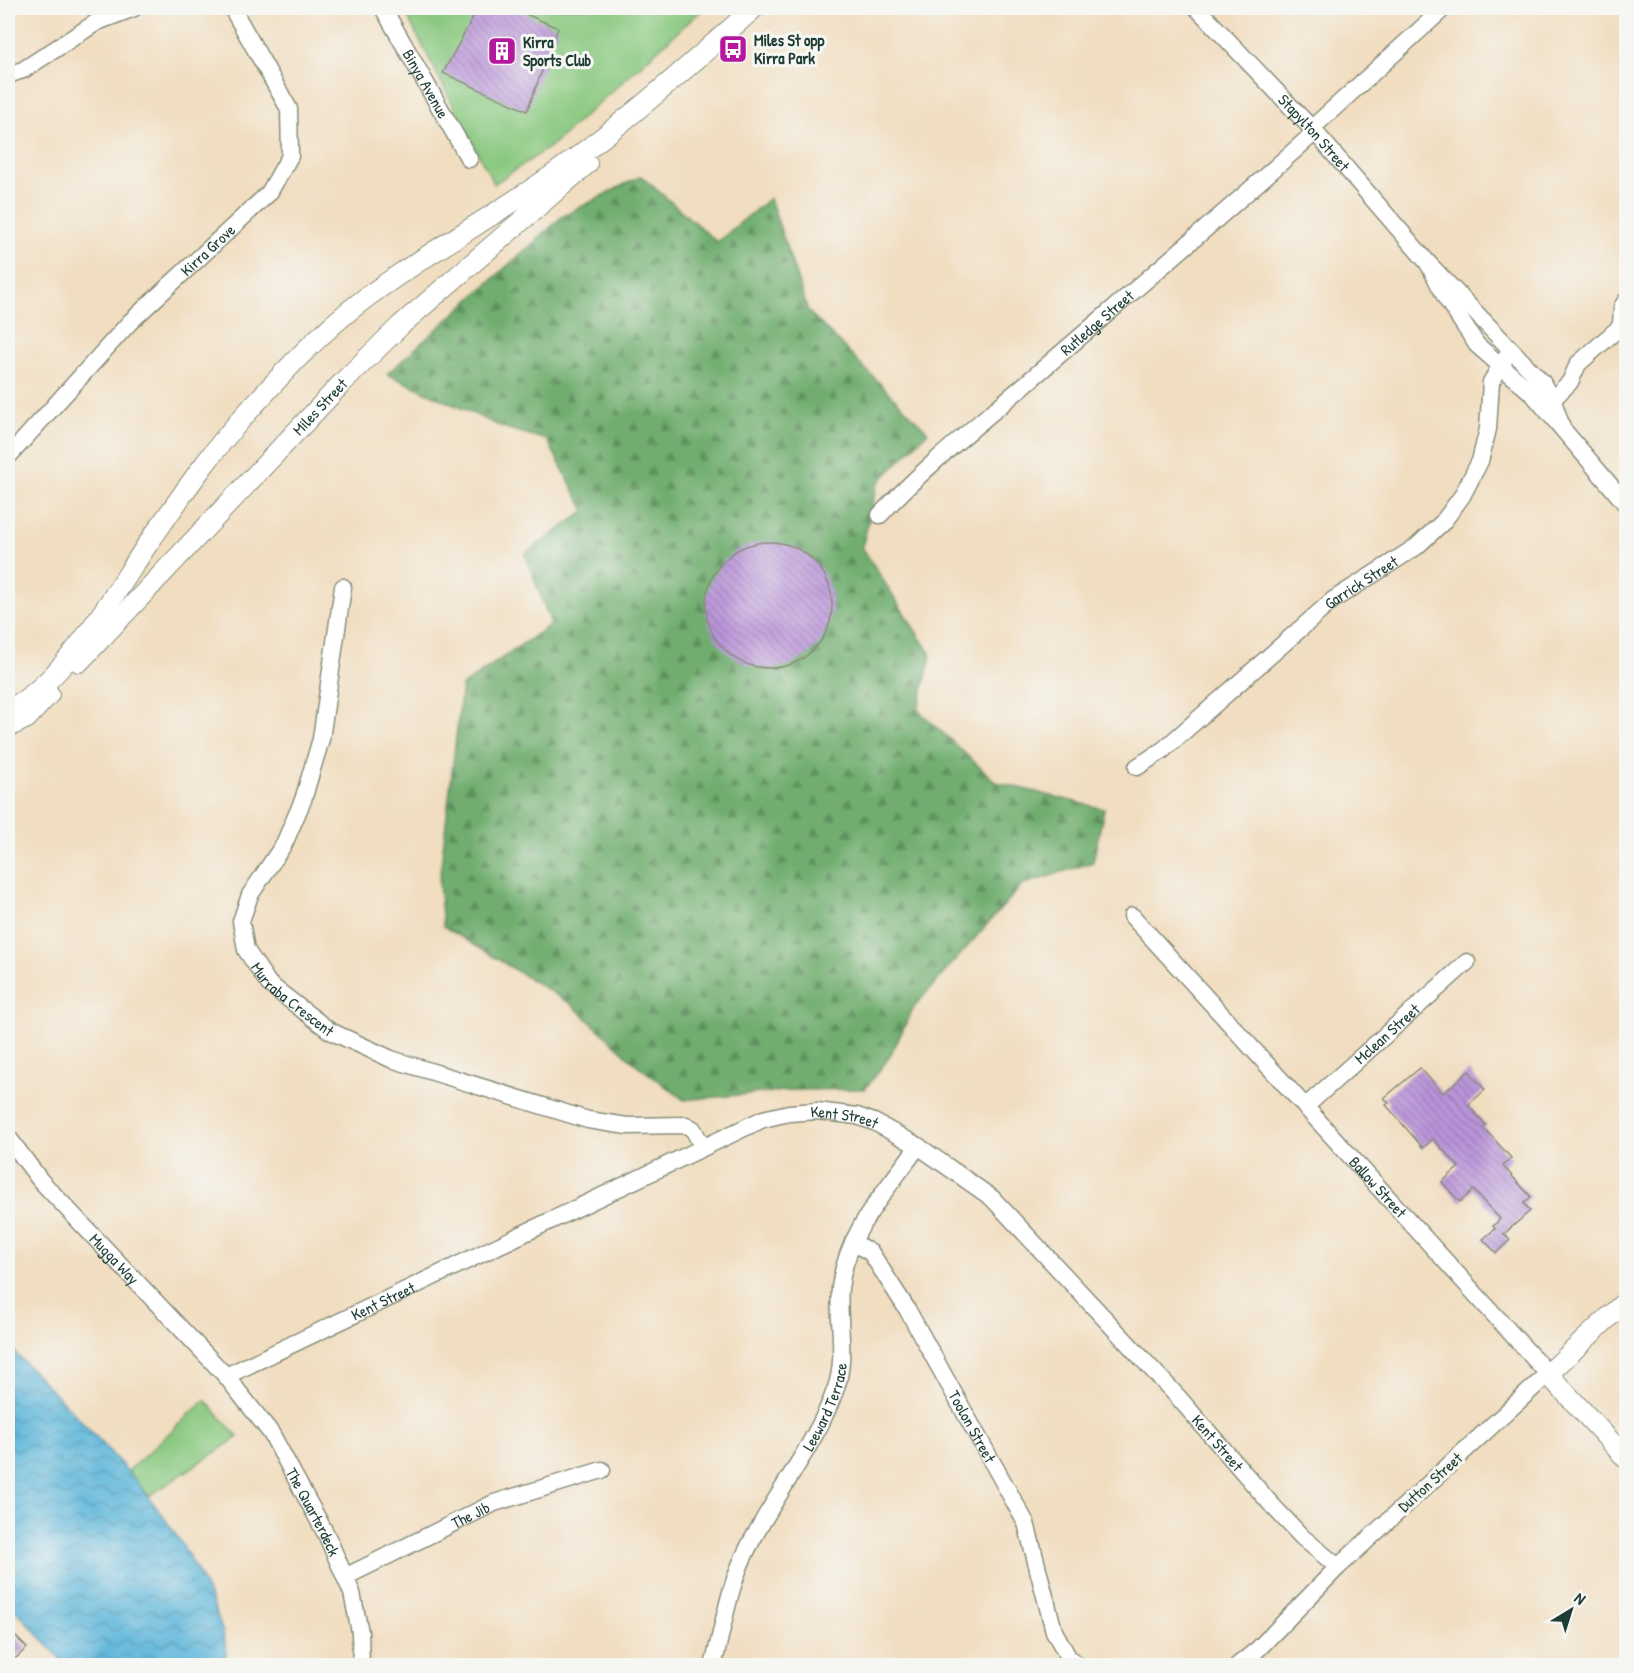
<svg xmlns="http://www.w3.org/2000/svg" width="1634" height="1673" viewBox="0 0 1634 1673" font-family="'Patrick Hand',sans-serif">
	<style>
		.forest { fill: url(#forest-firs); stroke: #477551; stroke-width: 1.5 }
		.park { fill: #8ac980; stroke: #54835a; stroke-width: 1.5 }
		.water { fill: url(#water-waves); stroke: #3e7a87; stroke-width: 1.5 }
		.building { fill: url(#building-back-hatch) }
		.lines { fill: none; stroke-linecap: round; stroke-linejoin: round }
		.minor-casing { stroke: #888d7a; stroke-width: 19 }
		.tertiary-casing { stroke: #888d7a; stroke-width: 22 }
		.minor { stroke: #fff; stroke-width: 16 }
		.tertiary { stroke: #fff; stroke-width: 20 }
		.labels { text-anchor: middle; stroke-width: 6; stroke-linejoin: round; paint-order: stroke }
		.poi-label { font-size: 16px; font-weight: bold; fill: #1f3d34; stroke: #f6f6f2; text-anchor: start }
		.street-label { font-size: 16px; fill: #1f3d34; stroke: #f6f6f2 }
	</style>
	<defs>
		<pattern id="forest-firs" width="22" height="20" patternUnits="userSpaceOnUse" patternTransform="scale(1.5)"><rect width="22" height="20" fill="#6fad6e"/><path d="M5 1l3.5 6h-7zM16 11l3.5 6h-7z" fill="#5b8e5b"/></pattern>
		<pattern id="water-waves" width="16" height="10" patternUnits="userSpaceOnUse" patternTransform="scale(1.5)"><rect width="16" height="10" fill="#5db6da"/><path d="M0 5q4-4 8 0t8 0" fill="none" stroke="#4c95b2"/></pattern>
		<pattern id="building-back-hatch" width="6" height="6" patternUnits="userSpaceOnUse" patternTransform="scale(1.5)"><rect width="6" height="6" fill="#ba94d9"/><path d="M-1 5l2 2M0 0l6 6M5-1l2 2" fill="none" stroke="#977ab1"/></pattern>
	</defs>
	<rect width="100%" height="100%" fill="#f6f6f2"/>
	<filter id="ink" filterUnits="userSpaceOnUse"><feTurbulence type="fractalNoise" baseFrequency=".0167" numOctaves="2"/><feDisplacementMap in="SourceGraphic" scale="12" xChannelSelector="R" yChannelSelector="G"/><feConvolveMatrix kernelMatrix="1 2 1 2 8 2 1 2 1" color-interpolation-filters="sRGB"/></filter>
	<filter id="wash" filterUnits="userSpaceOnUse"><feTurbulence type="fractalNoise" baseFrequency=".008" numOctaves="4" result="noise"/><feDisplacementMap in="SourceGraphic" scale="24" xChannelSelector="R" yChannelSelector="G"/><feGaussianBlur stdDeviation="1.35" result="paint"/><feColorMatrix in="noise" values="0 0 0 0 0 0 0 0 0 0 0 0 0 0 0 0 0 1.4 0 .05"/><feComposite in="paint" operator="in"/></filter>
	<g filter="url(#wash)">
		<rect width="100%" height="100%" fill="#f1ddbf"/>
		<path class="forest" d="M641 176 717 242 770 198 808 311 928 432 878 483 862 547 931 655 918 710 996 782 1104 809 1093 862 1022 885 914 1007 890 1056 865 1089 795 1090 684 1100 637 1065 571 1004 443 926 439 883 462 686 551 624 525 554 585 511 547 440 502 427 387 374 563 216Z"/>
		<g class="park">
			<path d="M403 8H704L551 146 494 184Z"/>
			<path d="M205 1400 238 1437 149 1496 127 1472Z"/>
		</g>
		<path class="water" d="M8 1345C82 1424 168 1498 211 1600 220 1622 228 1642 226 1665H66L8 1602Z"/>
		<g id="blocks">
			<g class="building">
				<path d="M478 8H512L558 28 527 111 443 73Z"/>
				<circle cx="769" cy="605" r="63"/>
				<path d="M1420 1068 1443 1093 1469 1071 1485 1090 1468 1105 1486 1125 1483 1127 1511 1158 1503 1166 1531 1197 1524 1203 1530 1211 1504 1234 1510 1240 1496 1253 1483 1239 1495 1229 1493 1226 1500 1219 1473 1190 1460 1202 1442 1182 1459 1167 1433 1139 1423 1148 1386 1105 1389 1103 1384 1098Z"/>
				<path d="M15 1636 27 1648 8 1665V1643Z"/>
			</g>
		</g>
	</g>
	<g filter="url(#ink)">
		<use href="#blocks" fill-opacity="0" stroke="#888d7a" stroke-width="1.5"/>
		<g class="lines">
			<g class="minor-casing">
				<g id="minor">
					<path id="s1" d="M383 8 469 159"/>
					<path id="s2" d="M1197 8 1315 132 1428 263"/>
					<path d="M8 75 23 70 97 22 134 8"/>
					<path d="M1311 129 1444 8"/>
					<path d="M1621 326 1622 307 1626 301"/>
					<path d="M1545 396 1552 400 1570 382 1578 364 1621 326 1626 325"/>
					<path d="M1563 430 1554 404 1542 382 1428 263 1446 298 1477 345 1533 394 1626 504"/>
					<path id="s3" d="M8 457 130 322 269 193 290 156 289 109 232 8"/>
					<path id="s4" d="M880 515C925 466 979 424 1029 381 1125 298 1221 217 1315 132"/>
					<path id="s5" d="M343 587 321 739 303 800 284 844 250 895 241 921 246 950 269 984 330 1031 391 1059 588 1120 627 1126 686 1125 693 1129 703 1147"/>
					<path id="s6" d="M1137 767 1163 750 1333 600 1416 547 1443 522 1462 496 1480 461 1488 429 1491 382 1510 350"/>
					<path id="s7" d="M1132 916 1548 1374 1338 1567 1257 1650 1237 1666"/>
					<path id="s8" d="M1305 1107 1467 962"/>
					<path id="s9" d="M8 1137 40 1180 226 1376 271 1433 326 1534 352 1593 360 1632 361 1666"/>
					<path id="s10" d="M853 1242 871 1253 907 1309 1026 1523 1054 1631 1068 1657 1078 1666"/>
					<path id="s11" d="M226 1376 763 1119 789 1113 817 1111 857 1116 874 1122 918 1146 992 1198 1178 1397 1270 1503 1302 1537 1338 1567"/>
					<path id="s12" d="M345 1577 494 1503 602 1470"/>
					<path id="s13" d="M713 1666C723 1628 729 1586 746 1552 773 1497 816 1445 836 1388 847 1356 837 1321 840 1288 847 1230 886 1192 918 1146"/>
				</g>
			</g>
			<g class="tertiary-casing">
				<g id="tertiary">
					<path id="s14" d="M79 662 342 383 401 325 587 164"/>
					<path d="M8 710C64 683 112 597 147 545 178 501 208 456 244 416 281 375 319 333 363 300 424 254 492 218 554 174 625 123 689 66 754 8"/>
					<path d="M8 727 27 718 49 694"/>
					<path d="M1626 1301 1548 1374 1626 1458"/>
				</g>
			</g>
			<use href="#minor" class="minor"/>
			<use href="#tertiary" class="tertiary"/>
		</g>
	</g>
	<defs>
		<g id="bus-square" transform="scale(1.5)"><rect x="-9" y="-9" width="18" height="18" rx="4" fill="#b5179e" stroke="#f6f6f2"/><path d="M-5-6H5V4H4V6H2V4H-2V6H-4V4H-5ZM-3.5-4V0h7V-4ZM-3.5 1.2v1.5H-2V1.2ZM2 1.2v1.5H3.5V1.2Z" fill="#fff"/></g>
		<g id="building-square" transform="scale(1.5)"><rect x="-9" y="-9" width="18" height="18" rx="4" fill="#b5179e" stroke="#f6f6f2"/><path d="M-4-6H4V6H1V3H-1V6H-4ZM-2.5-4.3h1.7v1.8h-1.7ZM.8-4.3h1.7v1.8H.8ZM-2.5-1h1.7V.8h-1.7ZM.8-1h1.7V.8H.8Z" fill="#fff"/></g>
	</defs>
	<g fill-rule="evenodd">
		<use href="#bus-square" x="733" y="49"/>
		<use href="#building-square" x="502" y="51"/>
	</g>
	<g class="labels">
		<g class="poi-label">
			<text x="754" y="46">Miles St opp<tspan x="754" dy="18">Kirra Park</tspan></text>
			<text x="523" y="48">Kirra<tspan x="523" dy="18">Sports Club</tspan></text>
		</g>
		<g class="street-label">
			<text dy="6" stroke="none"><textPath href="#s1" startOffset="87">Binya Avenue</textPath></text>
			<text dy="6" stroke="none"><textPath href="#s2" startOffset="171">Stapylton Street</textPath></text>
			<text dy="6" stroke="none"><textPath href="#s3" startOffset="288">Kirra Grove</textPath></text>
			<text dy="6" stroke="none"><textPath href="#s4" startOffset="290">Rutledge Street</textPath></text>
			<text dy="6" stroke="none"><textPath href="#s14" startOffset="351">Miles Street</textPath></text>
			<text dy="6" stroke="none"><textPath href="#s6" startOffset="291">Garrick Street</textPath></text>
			<text dy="6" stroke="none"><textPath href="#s5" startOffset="452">Murraba Crescent</textPath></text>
			<text dy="6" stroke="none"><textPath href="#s8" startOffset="110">Mclean Street</textPath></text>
			<text dy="6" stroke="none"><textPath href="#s11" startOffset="678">Kent Street</textPath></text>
			<text dy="6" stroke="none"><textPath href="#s7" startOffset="366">Ballow Street</textPath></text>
			<text dy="6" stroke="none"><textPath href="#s9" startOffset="162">Mugga Way</textPath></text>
			<text dy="6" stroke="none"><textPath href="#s11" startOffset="174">Kent Street</textPath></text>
			<text dy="6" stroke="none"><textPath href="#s13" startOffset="285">Leeward Terrace</textPath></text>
			<text dy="6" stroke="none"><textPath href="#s10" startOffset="222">Toolon Street</textPath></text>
			<text dy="6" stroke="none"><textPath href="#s11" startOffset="1182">Kent Street</textPath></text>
			<text transform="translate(1430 1482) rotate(-42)" y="6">Dutton Street</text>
			<text dy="6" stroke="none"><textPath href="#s9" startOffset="486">The Quarterdeck</textPath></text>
			<text dy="6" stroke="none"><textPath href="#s12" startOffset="140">The Jib</textPath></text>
		</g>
	</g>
	<rect width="1634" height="1673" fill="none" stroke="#f6f6f2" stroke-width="30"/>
	<g transform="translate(1571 1610) rotate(38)" stroke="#f6f6f2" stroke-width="4.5" paint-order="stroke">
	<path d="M0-4.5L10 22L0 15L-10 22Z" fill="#1f3d34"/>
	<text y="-9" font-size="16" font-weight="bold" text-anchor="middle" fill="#1f3d34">N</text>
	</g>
</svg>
